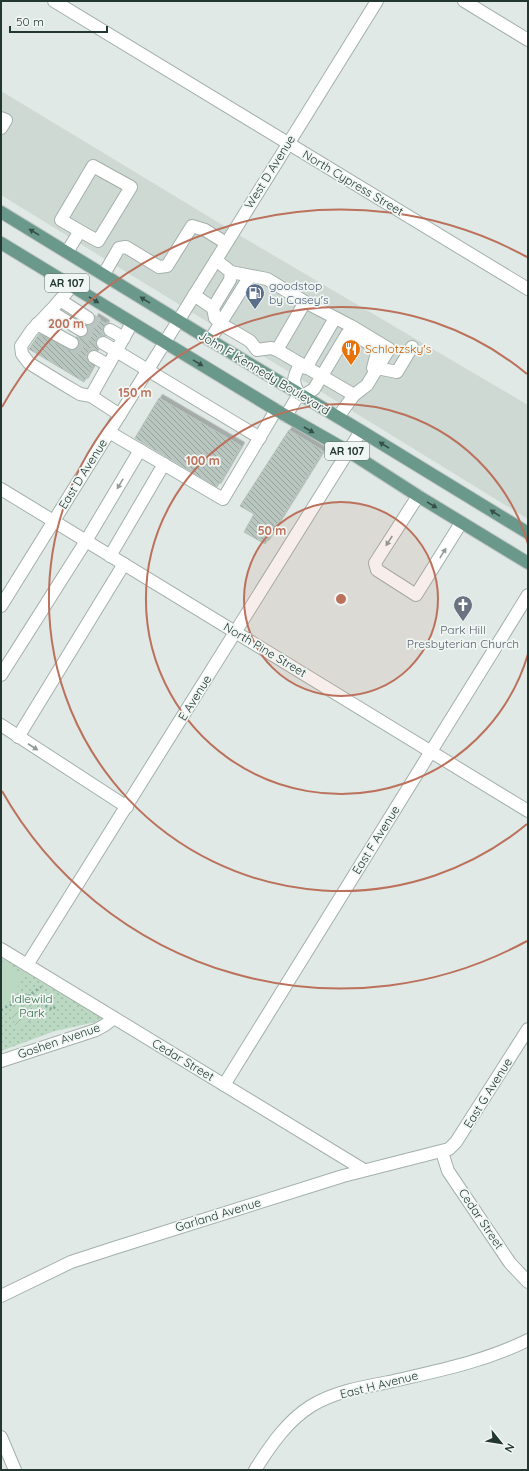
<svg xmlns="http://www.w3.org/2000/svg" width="529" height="1471" viewBox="0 0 529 1471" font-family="Quicksand,sans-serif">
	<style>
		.built { fill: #ced9d3 }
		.park { fill: url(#park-dots) }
		.garden { fill: url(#garden-furrows) }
		.pitch { fill: #bbd8c2 }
		.building { fill: url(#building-back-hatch); stroke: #b3c2bb; filter: url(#shadow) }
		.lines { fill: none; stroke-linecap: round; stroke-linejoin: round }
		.minor-tunnel { stroke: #bac5c1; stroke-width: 12; stroke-dasharray: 12 6; stroke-linecap: butt }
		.minor-casing { stroke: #a4b0ab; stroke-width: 14 }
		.major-casing { stroke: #bdc3c1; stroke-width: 14 }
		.path { stroke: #84a99c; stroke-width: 2.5; stroke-dasharray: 2 3; stroke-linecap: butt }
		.minor { stroke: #fff; stroke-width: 12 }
		.major { stroke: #6a998b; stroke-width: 12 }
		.oneway { fill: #355048 }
		.oneway2 { fill: #919b98 }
		.ring { fill: none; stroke: #bb715b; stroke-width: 2 }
		.labels { text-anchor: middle; stroke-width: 3.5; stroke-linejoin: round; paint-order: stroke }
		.shield { fill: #f0f6f3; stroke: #60706b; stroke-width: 1 }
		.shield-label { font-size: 11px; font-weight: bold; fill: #233731 }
		.street-label { font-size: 12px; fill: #233731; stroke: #f0f6f3 }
		.service-label { font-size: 12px; fill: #4e5e75; stroke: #f0f6f3; text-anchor: start }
		.food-label { font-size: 12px; fill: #c56008; stroke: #f0f6f3; text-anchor: start }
		.worship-label { font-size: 12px; fill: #5b616d; stroke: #f0f6f3 }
		.park-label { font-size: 12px; fill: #326945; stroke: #f0f6f3 }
		.centre { fill: #bb715b; stroke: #f0f6f3; stroke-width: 2 }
		.ring-label { font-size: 12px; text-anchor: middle; font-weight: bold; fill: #bb715b; stroke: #f0f6f3; stroke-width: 3.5; stroke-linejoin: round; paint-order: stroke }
	</style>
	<defs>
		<pattern id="park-dots" width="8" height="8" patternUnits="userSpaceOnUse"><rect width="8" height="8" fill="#bbd8c2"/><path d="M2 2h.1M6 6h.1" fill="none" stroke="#a0baa7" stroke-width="1.8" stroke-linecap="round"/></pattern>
		<pattern id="garden-furrows" width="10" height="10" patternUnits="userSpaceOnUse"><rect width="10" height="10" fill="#bbd8c2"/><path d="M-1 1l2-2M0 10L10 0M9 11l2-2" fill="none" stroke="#a0baa7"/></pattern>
		<pattern id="building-back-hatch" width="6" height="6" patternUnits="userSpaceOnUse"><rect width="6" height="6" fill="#b9c6c0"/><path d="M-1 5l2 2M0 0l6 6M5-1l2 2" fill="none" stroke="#96a29d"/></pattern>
		<filter id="shadow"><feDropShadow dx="3.5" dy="-3.5" stdDeviation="0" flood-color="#0004"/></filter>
	</defs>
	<rect width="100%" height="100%" fill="#e0e9e5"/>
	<path class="built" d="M1 91 249 241 528 405V519L1 195Z"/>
	<path class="park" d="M1 949 114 1018 55 1031 1 1051Z"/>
	<path class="garden" d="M25 1005 36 1009 32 1020 17 1028 10 1013Z"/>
	<path class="pitch" d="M1 961 25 975 7 1005 1 1002Z"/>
	<g class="building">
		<path d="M95 317 106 324 103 330 106 336H100L96 339V343L99 349 98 351 91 350 87 354V360L93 366 84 382 29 349 39 334 68 350H76L79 343 76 337H84L87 334 88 330 86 325H91L94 322Z"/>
		<path d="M159 398 241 446 217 487 135 438Z"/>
		<path d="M289 430 323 451 265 544 244 532 254 514 240 506Z"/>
	</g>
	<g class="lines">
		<g class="minor-tunnel">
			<path d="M88 318 110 330"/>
			<path d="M81 330 103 343"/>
			<path d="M72 343 94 357"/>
		</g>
		<g class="minor-casing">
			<g id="minor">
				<path d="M54 1 528 289"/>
				<path d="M464 1 528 40"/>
				<path d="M1 118 6 120 1 128"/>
				<path d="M67 252 80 231 98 241 131 187 93 166 61 220 80 231"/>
				<path d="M216 260 231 272 230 280 213 308 215 318 221 324 250 341 257 350 271 348 277 350 354 395 338 417"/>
				<path d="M231 272 267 279 305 302 277 350"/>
				<path d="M104 274 119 248 126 247 159 267 167 266 192 226 205 230 226 243"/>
				<path d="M72 286 54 307 32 330 21 346 22 354 29 363 63 384 80 394 91 396 120 415"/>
				<path d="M194 295 213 308"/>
				<path d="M60 300 88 318"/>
				<path d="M305 302 351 326 389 349 367 385 354 395"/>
				<path d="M50 311 81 330"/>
				<path d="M37 324 72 343"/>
				<path d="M110 330 124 338"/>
				<path d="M210 340 250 276"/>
				<path d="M103 343 260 438"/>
				<path d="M94 357 108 365"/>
				<path d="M306 368 335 318"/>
				<path d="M377 368 397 372 412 347"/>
				<path d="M299 394H306L314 389 347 334C358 337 372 343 377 353L373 368"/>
				<path d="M299 394C291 379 294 378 300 364"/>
				<path d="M91 396 132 323"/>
				<path d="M286 416 299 394"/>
				<path d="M109 432 223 499 276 410"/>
				<path d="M1 489 528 811"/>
				<path d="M418 496 375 563 377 570 416 595 461 523"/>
				<path d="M110 556 164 464"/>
				<path d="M1 606 377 1"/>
				<path d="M1 675 86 541 140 450"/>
				<path d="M1 725 127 807"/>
				<path d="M18 737 124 564"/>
				<path d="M1 949 364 1170"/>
				<path d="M27 965 361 431"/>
				<path d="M1 1061 96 1030 105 1025 114 1018"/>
				<path d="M224 1085 528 595"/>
				<path d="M442 1152 448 1171 510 1263 528 1282"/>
				<path d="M1 1296 71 1262 114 1248 343 1176 449 1149 456 1142 528 1029"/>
				<path d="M1 1437 15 1470"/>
				<path d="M255 1470C270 1446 287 1421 311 1406 334 1392 362 1387 389 1382 436 1371 484 1362 528 1340"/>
			</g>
		</g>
		<g class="major-casing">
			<g id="major">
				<path d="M1 212 210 340 361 431 528 533"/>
				<path d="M1 243 276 410 348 451 418 496 528 563"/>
			</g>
		</g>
		<g class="path">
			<path d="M29 995C39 1004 43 1004 53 1010L56 1005"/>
			<path d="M1 1010 29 995 41 987"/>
		</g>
		<use href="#minor" class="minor"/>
		<use href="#major" class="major"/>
	</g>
	<defs><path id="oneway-solid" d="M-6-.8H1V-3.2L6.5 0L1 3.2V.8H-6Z"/></defs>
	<g class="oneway">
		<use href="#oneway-solid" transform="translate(34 232) rotate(-149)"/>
		<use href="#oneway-solid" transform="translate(94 300) rotate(31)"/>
		<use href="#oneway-solid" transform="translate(145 300) rotate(-148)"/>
		<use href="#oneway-solid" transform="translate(198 363) rotate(31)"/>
		<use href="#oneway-solid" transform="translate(309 430) rotate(30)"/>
		<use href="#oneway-solid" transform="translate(384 445) rotate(-148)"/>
		<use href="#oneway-solid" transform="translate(432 505) rotate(31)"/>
		<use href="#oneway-solid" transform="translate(495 513) rotate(-148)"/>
	</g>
	<g class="oneway2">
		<use href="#oneway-solid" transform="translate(120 484) rotate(121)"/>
		<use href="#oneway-solid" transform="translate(389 541) rotate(123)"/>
		<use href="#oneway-solid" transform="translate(443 553) rotate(-58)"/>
		<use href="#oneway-solid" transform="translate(33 747) rotate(33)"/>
	</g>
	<circle cx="341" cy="599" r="97" fill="#bb715b" fill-opacity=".12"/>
	<g class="ring">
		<circle cx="341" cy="599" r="97"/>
		<path d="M528 654A195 195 0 1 1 528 544"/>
		<path d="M527 824A292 292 0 1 1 527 374"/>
		<path d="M527 941A389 389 0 0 1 2 791M2 407A389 389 0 0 1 527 257"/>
	</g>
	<defs>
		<g id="fuel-pin" transform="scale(1)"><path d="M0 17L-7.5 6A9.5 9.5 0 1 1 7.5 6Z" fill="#5c6f8a" stroke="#f0f6f3"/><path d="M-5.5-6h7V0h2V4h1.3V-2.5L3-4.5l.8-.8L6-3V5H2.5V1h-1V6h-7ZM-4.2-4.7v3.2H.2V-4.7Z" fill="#fff"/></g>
		<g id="restaurant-pin" transform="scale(1)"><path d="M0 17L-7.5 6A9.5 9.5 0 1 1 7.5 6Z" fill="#e8710a" stroke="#f0f6f3"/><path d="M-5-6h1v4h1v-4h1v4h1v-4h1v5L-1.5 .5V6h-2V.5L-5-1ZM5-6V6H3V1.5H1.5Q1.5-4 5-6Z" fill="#fff"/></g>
		<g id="church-pin" transform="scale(1)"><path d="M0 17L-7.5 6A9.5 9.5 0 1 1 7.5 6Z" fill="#6b7280" stroke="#f0f6f3"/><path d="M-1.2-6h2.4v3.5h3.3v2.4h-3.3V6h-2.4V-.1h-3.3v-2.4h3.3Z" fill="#fff"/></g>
	</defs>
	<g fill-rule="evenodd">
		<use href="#fuel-pin" x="255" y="293"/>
		<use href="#restaurant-pin" x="351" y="349"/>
		<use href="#church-pin" x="463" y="605"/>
	</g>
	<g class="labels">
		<g class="shield">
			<rect x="45" y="274" width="44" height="18" rx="3"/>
			<rect x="325" y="442" width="44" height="18" rx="3"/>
		</g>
		<g class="shield-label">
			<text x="67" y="287">AR 107</text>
			<text x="347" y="455">AR 107</text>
		</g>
		<g class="street-label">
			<text transform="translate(270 172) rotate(-58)" y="4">West D Avenue</text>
			<text transform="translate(353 183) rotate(31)" y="4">North Cypress Street</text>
			<text transform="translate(264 373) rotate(31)" y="4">John F Kennedy Boulevard</text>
			<text transform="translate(83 474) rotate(-58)" y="4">East D Avenue</text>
			<text transform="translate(265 650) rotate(31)" y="4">North Pine Street</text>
			<text transform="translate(195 698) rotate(-58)" y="4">E Avenue</text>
			<text transform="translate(376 840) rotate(-58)" y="4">East F Avenue</text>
			<text transform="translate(59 1041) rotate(-19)" y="4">Goshen Avenue</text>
			<text transform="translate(183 1060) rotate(31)" y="4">Cedar Street</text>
			<text transform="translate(488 1093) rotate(-58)" y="4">East G Avenue</text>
			<text transform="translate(218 1215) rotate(-17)" y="4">Garland Avenue</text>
			<text transform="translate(481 1219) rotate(56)" y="4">Cedar Street</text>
			<text transform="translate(379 1385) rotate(-14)" y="4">East H Avenue</text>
		</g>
		<g class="service-label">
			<text x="269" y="290">goodstop<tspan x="269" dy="14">by Casey's</tspan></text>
		</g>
		<g class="food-label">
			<text x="365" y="353">Schlotzsky's</text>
		</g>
		<g class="worship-label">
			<text x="463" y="634">Park Hill<tspan x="463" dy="14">Presbyterian Church</tspan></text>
		</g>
		<g class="park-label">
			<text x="32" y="1003">Idlewild<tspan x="32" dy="14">Park</tspan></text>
		</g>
	</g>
	<circle cx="341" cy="599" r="6" class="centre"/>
	<g class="ring-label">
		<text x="66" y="328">200 m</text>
		<text x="135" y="397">150 m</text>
		<text x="203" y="465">100 m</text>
		<text x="272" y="535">50 m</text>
	</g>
	<rect width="529" height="1471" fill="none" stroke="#233731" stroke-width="4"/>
	<g transform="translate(501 1443) rotate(120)" stroke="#f0f6f3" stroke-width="3" paint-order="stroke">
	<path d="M0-3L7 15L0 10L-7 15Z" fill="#233731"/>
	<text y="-6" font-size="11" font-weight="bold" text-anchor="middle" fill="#233731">N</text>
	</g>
	<path d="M10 26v6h97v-6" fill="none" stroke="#233731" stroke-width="2"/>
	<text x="16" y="26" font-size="12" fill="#233731" stroke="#f0f6f3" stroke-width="3" paint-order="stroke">50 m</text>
</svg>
